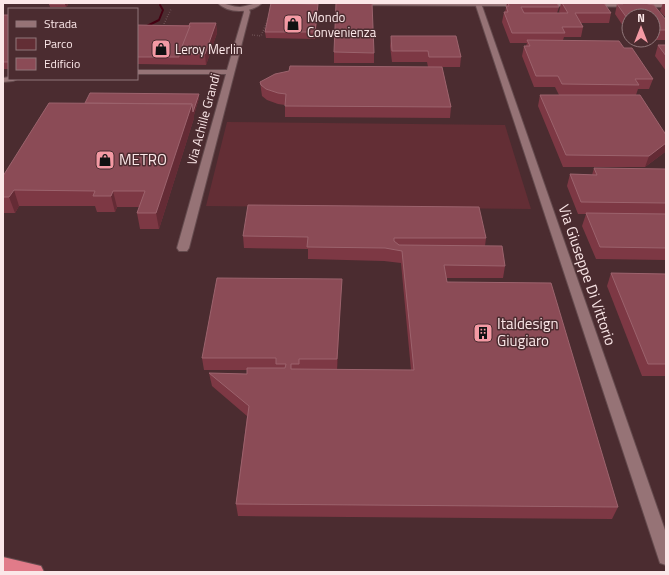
<svg xmlns="http://www.w3.org/2000/svg" width="669" height="575" viewBox="0 0 669 575" font-family="'Titillium Web',sans-serif">
	<style>
		.green { fill: #632e35 }
		.lines { fill: none; stroke-linecap: round; stroke-linejoin: round }
		.stream { stroke: #450012; stroke-width: 2 }
		.minor-casing { stroke: #654b4e; stroke-width: 2 }
		.tertiary-casing { stroke: #654b4e; stroke-width: 2 }
		.motorway-casing { stroke: #654b4e; stroke-width: 2 }
		.path { stroke: #876c6e; stroke-width: 1.5; stroke-dasharray: 0.5 2; stroke-linecap: butt }
		.minor { fill: #967376; fill-rule: evenodd }
		.tertiary { fill: #967376; fill-rule: evenodd }
		.motorway { fill: #e17b89; fill-rule: evenodd }
		.wall { fill: #7d3844 }
		.shaded-wall { fill: #642b35 }
		.building { fill: #8b4b56; stroke: #9c636d }
		.labels { text-anchor: middle; stroke-width: 3; stroke-linejoin: round; paint-order: stroke }
		.far-poi-label { font-size: 13px; fill: #fbe7e8; stroke: #4b2c30; text-anchor: start }
		.far-street-label { font-size: 13px; fill: #fbe7e8; stroke: #4b2c30 }
		.poi-label { font-size: 15px; fill: #fbe7e8; stroke: #4b2c30; text-anchor: start }
		.street-label { font-size: 15px; fill: #fbe7e8; stroke: #4b2c30 }
	</style>
	<rect width="100%" height="100%" fill="#4b2c30"/>
	<path class="green" d="M227 122 505 125 531 209 206 206Z"/>
	<g class="lines">
		<path class="stream" d="M147 26 159 20 163 10 160 5"/>
		<g class="minor-casing">
			<g id="minor">
				<path d="M475 3H481L666 533V565L660 563 658 557Z"/>
				<path d="M246 6 248 7 250 12 189 248 187 251H179L177 248 226 74H137V70H227L244 12 243 8Z"/>
				<path d="M9 77V79H17L13 81 3 82V78Z"/>
			</g>
		</g>
		<g class="tertiary-casing">
			<g id="tertiary">
				<path d="M218 3C226 3 232 7 240 7 248 6 254 3 262 3 252 13 228 14 218 3Z"/>
				<path d="M339 3H525V4L522 6 342 5Z"/>
				<path d="M538 3H666V7L541 6 539 5Z"/>
			</g>
		</g>
		<g class="motorway-casing">
			<path id="motorway" d="M3 557 41 566 44 572H3Z"/>
		</g>
		<g class="path">
			<path d="M163 26 171 9"/>
			<path d="M252 35 261 36 269 17"/>
		</g>
		<use href="#minor" class="minor"/>
		<use href="#tertiary" class="tertiary"/>
		<use href="#motorway" class="motorway"/>
	</g>
	<g class="wall">
		<path d="M67 3 68 5 66 7H50L49 4Z"/>
		<path d="M507 3H557L559 7 557 13H560L559 12 561 3 611 13 609 23H581L583 27 581 37H564L563 40 624 48 653 79 649 89H638L636 95 664 133 666 128V150L665 152 645 167H563L538 106 540 95H559L555 87H534L522 56 524 46H526L527 43H510L502 22 504 12H505Z"/>
		<path d="M621 3H646L666 20V40H653V16H629V35L615 14 617 4H620Z"/>
		<path d="M663 3H666V16H664L660 11Z"/>
		<path d="M318 10 315 39 266 38 265 32Z"/>
		<rect x="3" y="15" width="6" height="54"/>
		<path d="M216 23 217 33 206 65 137 64V25H190Z"/>
		<path d="M391 36 461 57 460 67H442L451 107 450 118 285 117V105L278 104 267 100 262 96 260 82 428 67 427 62H392L390 46Z"/>
		<path d="M658 45H666V71L655 56Z"/>
		<path d="M334 52 374 53V63H334Z"/>
		<path d="M199 98 194 115V118L159 229H140L137 213 139 207H117L115 212H97L95 206H19L15 213H3V176L85 103Z"/>
		<path d="M594 168 666 169V260L596 259 582 226 586 214H578L567 186 570 174 592 175Z"/>
		<path d="M243 236 486 238 485 246 505 266 503 278H447V282L618 507 612 519 238 516 236 504 247 416 212 386 209 373 247 374V370H204L202 358 342 279 341 292 337 370H411L401 263 384 261 308 259V249L244 248Z"/>
		<path d="M611 273 666 274V376H642L607 286Z"/>
	</g>
	<g class="shaded-wall">
		<path d="M66 3H67L68 5 66 7 65 4Z"/>
		<path d="M318 4V10L315 39V32Z"/>
		<path d="M216 23 217 33 206 65 205 54Z"/>
		<path d="M199 94V98L194 115V118L159 229 156 213 192 104Z"/>
		<path d="M666 143V150L665 152 645 167 649 156Z"/>
		<path d="M14 190 19 206 15 213 9 197Z"/>
		<path d="M113 191 117 207 115 212 111 196Z"/>
		<path d="M342 279 341 292 337 372V359Z"/>
	</g>
	<g class="building">
		<path d="M50 3H66L65 4H49Z"/>
		<path d="M271 3 318 4 315 32H265Z"/>
		<path d="M336 3H372L374 53 334 52Z"/>
		<path d="M508 3H557L559 7H521L524 13H568L562 3H604L611 13H575L583 27H562L565 33H512L504 12H508L506 6H509Z"/>
		<path d="M622 3H646L648 4 654 5 666 20V30H653V16H629V21L617 4H623Z"/>
		<rect x="3" y="15" width="6" height="47"/>
		<path d="M190 23H216L205 54H179Z"/>
		<path d="M137 25 190 26 179 54V57H137Z"/>
		<path d="M391 36H456L461 57H429L428 51H392Z"/>
		<path d="M527 40 619 41 624 48H632L653 79H635L639 85 562 84 558 76H536L524 46H530Z"/>
		<path d="M658 45H666V56Z"/>
		<path d="M290 66 442 67 451 107 285 106 286 94 278 93 266 89 261 85 260 82 275 74 289 71Z"/>
		<path d="M90 93 199 94 193 112 192 104 85 103Z"/>
		<path d="M540 95H640L666 135V143L649 156 566 155Z"/>
		<path d="M49 103 192 104 156 213H137L145 191H113L111 196H93L95 191 14 190 9 197H3V176Z"/>
		<path d="M594 168 666 169V203L581 202 570 174 597 175Z"/>
		<path d="M248 205 479 207 486 238H394V241L399 245 502 246 505 266 444 265 447 282 551 283 618 507 236 504 249 406 209 373 247 374V368H285L286 364H276V358H202L217 278 342 279 337 359H299V364H291V369L414 370 402 251 385 248 307 247 308 237 243 236Z"/>
		<path d="M586 213 666 214V248L600 247Z"/>
		<path d="M611 273 666 274V364H648Z"/>
	</g>
	<defs>
		<g id="shop-square" transform="scale(1)"><rect x="-9" y="-9" width="18" height="18" rx="4" fill="#f49aa4" stroke="#4b2c30"/><path d="M-5-2.5h2.3a2.7 3.5 0 0 1 5.4 0H5L5.5 6h-11ZM-1.5-2.5h3a1.5 2.3 0 0 0-3 0Z" fill="#111"/></g>
		<g id="building-square" transform="scale(1)"><rect x="-9" y="-9" width="18" height="18" rx="4" fill="#f49aa4" stroke="#4b2c30"/><path d="M-4-6H4V6H1V3H-1V6H-4ZM-2.5-4.3h1.7v1.8h-1.7ZM.8-4.3h1.7v1.8H.8ZM-2.5-1h1.7V.8h-1.7ZM.8-1h1.7V.8H.8Z" fill="#111"/></g>
	</defs>
	<g fill-rule="evenodd">
		<use href="#shop-square" x="293" y="24"/>
		<use href="#shop-square" x="161" y="49"/>
		<use href="#shop-square" x="105" y="160"/>
		<use href="#building-square" x="483" y="333"/>
	</g>
	<g class="labels">
		<g class="far-poi-label">
			<text x="307" y="22">Mondo<tspan x="307" dy="15">Convenienza</tspan></text>
			<text x="175" y="54">Leroy Merlin</text>
		</g>
		<g class="far-street-label">
			<text transform="translate(203 119) rotate(-75)" y="5">Via Achille Grandi</text>
		</g>
		<g class="poi-label">
			<text x="119" y="165">METRO</text>
			<text x="497" y="329">Italdesign<tspan x="497" dy="17">Giugiaro</tspan></text>
		</g>
		<g class="street-label">
			<text transform="translate(587 275) rotate(71)" y="5">Via Giuseppe Di Vittorio</text>
		</g>
	</g>
	<rect width="669" height="575" fill="none" stroke="#fbe7e8" stroke-width="8"/>
	<rect x="8" y="8" width="130" height="72" fill="#4b2c30" stroke="#91777a"/>
	<rect x="16" y="21" width="20" height="6" fill="#967376" stroke="#91777a"/>
	<text x="44" y="28" font-size="12" fill="#fbe7e8">Strada</text>
	<rect x="16" y="38" width="20" height="12" fill="#632e35" stroke="#91777a"/>
	<text x="44" y="48" font-size="12" fill="#fbe7e8">Parco</text>
	<rect x="16" y="58" width="20" height="12" fill="#8b4b56" stroke="#91777a"/>
	<text x="44" y="68" font-size="12" fill="#fbe7e8">Edificio</text>
	<g transform="translate(641 28)"><circle r="19" fill="#4b2c30" stroke="#91777a"/>
	<path d="M0-3L7 15L0 10L-7 15Z" fill="#f49aa4"/>
	<text y="-6" font-size="11" font-weight="bold" text-anchor="middle" fill="#fbe7e8">N</text>
	</g>
</svg>
